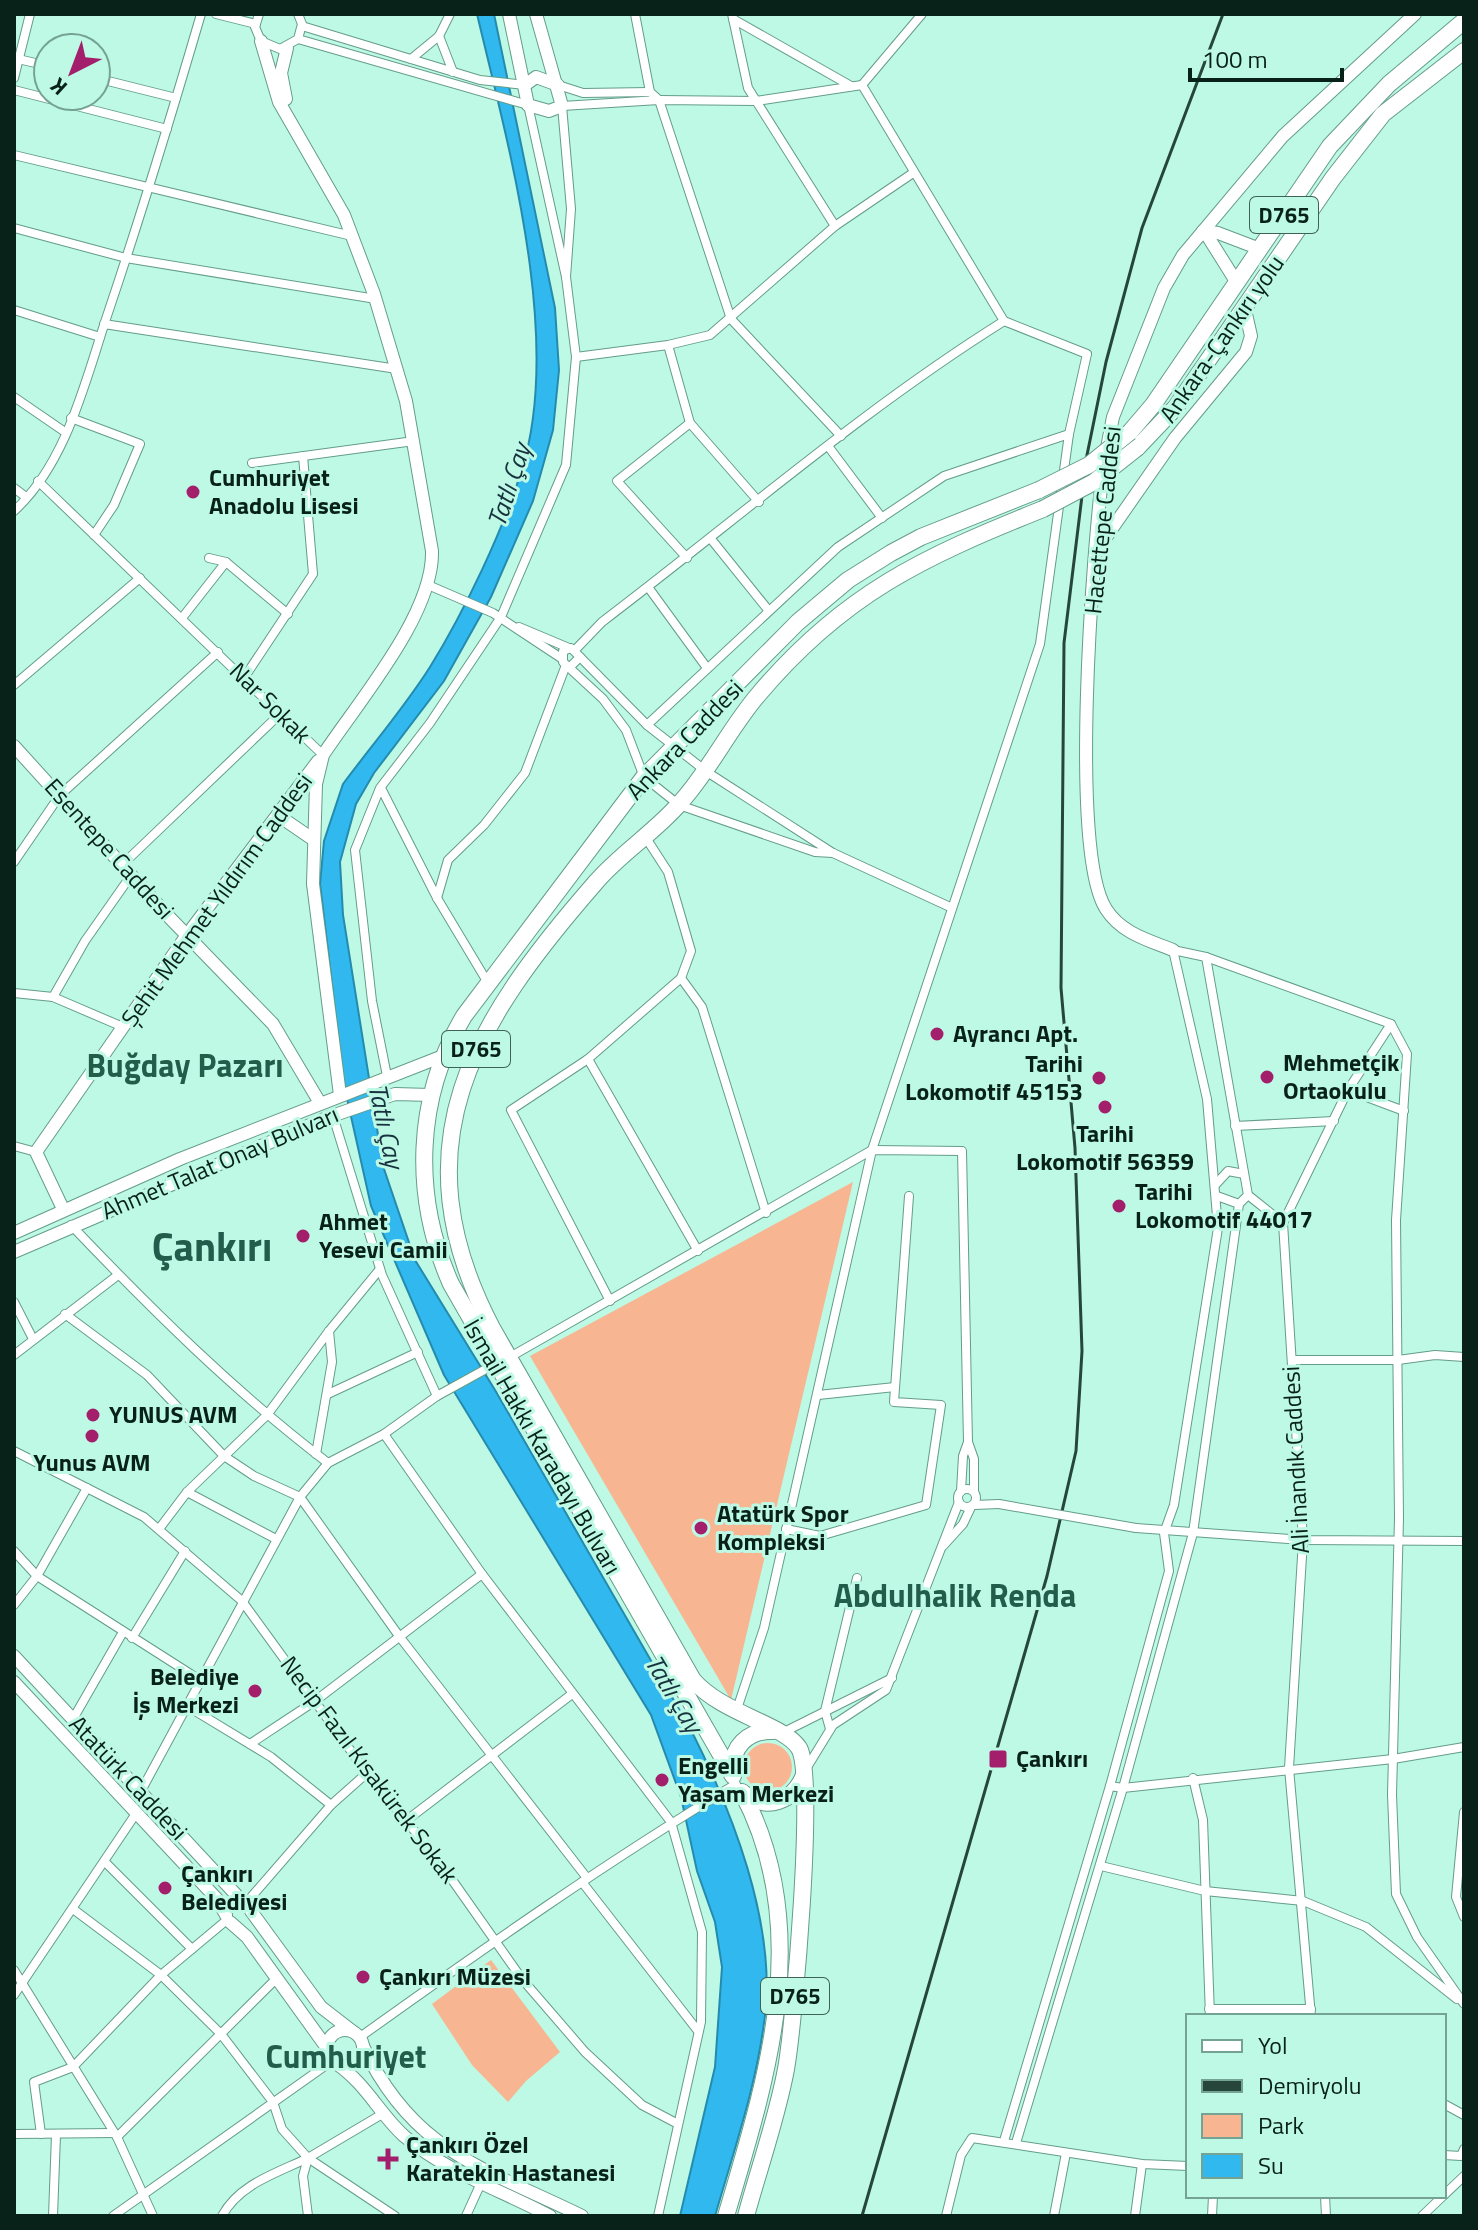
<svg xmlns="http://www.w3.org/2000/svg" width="1478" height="2230" viewBox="0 0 1478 2230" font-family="'Titillium Web',sans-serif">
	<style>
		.green { fill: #f7b691 }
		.water { fill: #31b8ee; stroke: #258bae; stroke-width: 2 }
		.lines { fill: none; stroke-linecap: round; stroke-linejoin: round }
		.street-casing { stroke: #649d89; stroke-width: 10 }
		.secondary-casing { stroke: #649d89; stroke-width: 14 }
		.highway-casing { stroke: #649d89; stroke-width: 18 }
		.street { stroke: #fff; stroke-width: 8 }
		.secondary { stroke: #fff; stroke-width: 12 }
		.highway { stroke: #fff; stroke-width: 16 }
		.rail { stroke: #27463b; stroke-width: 3 }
		.street-bridge-casing { stroke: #649d89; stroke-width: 10; stroke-linecap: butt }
		.highway-bridge-casing { stroke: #649d89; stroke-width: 18; stroke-linecap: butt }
		.street-bridge { stroke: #fff; stroke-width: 8 }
		.highway-bridge { stroke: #fff; stroke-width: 16 }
		.poi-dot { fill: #a31f6c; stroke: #bdf9e4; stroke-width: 3 }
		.labels { text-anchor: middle; stroke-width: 6; stroke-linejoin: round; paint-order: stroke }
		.shield { fill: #bdf9e4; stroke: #3e6256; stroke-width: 2 }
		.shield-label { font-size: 22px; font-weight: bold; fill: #082119 }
		.street-label { font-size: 24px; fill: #082119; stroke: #bdf9e4 }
		.poi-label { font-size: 24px; font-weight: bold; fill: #082119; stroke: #bdf9e4; text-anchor: start }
		.water-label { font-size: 26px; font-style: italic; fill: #17313e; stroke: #bdf9e4 }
		.district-label { font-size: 32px; font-weight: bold; fill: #225d4b; stroke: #bdf9e4 }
		.town-label { font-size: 40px; font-weight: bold; fill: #225d4b; stroke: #bdf9e4 }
	</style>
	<rect width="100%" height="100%" fill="#bdf9e4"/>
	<g class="green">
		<path d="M853 1182 731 1700 530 1356Z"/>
		<circle cx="768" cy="1767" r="24"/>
		<path d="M491 1960 560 2052 526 2081 508 2102 472 2065 432 2004Z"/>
	</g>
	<path class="water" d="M477 14H494L555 308 559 370 553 430 533 501 491 597 444 681 374 773 356 804 340 862 343 915 383 1166 415 1260 495 1390 691 1730C732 1811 776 1923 765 2015 757 2084 734 2150 715 2216H680L715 2067 722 1967 715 1922 697 1871 681 1797 651 1715 444 1375 371 1206 344 1085 320 884 324 841 343 784C372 745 404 708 430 667 464 612 503 531 522 469 563 338 508 145 477 14Z"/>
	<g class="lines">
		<g class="street-casing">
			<g id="street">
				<path d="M216 14 256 24"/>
				<path d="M259 14 255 27 261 41 280 49 298 39 302 24 298 14"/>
				<path d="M635 14 650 92 659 100 731 319 841 436"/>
				<path d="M732 14 748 88 835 226"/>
				<path d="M733 19 851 86"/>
				<path d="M302 26 480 80 525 85"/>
				<path d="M439 36 453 72"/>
				<path d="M298 39 528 105 566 277 576 357 566 465 501 617 430 723 380 788 355 850 372 1001 387 1076"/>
				<path d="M14 58 48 66"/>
				<path d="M411 59 439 36 450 14"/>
				<path d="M14 78 30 14"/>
				<path d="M96 78 176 98"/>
				<path d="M558 85 583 93 650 92"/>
				<path d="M862 85 922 14"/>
				<path d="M14 90 167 129"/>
				<path d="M14 155 352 236"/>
				<path d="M14 228 126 258 376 299"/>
				<path d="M566 277 571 209 562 106 659 100 756 101 862 85 1004 321 1087 354 1069 434 1040 644 872 1150 764 1628 736 1712"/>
				<path d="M14 310 100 337"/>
				<path d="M104 324 397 369"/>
				<path d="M668 345 690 423"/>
				<path d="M576 357 668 345 710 335 835 226 913 173"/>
				<path d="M14 397 65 432"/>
				<path d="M71 418 140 444 114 505 94 535"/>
				<path d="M828 446 882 518"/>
				<path d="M252 463 414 441"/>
				<path d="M38 481 323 755"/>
				<path d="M14 488 26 497"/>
				<path d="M14 511C68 462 86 377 109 310 142 212 172 113 201 14"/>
				<path d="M711 539 769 611"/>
				<path d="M209 558 226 562 288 614"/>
				<path d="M687 558 617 481 690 423 759 502"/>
				<path d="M428 585 493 613 561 658"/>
				<path d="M648 587 707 668"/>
				<path d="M182 618 226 562"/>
				<path d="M519 627 569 648"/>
				<path d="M576 649 602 622C735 521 862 410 1004 321"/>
				<path d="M580 657 647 725 707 772 833 853 950 907"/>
				<path d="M571 666 580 657 571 648 563 651V662L603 699 626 730 644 777 679 805 815 852 833 853"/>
				<path d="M244 678 313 574 303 456"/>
				<path d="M14 685 140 578"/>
				<path d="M647 725 838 547 944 476 1069 434"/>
				<path d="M381 788 437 898 488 983"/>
				<path d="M14 862 60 795 218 652"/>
				<path d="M123 864 280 714"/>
				<path d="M437 898 448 860 484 825 525 773 566 665"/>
				<path d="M1173 950 1206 957 1248 1195 1283 1223 1303 1540 1289 1768 1311 2016"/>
				<path d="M1206 957 1391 1024 1407 1054 1396 1220 1399 1518 1392 1795 1396 1894 1417 1937 1464 2004"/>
				<path d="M681 978 702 1007 766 1213"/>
				<path d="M14 993 53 997 123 1027"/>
				<path d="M53 997 85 941 132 874"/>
				<path d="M588 1059 698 1251"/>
				<path d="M1348 1090 1404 1111"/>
				<path d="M333 1116 382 1275 437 1396"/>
				<path d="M1235 1126 1334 1121"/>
				<path d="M14 1146 36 1152"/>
				<path d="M1217 1183 1228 1171 1244 1174"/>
				<path d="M1217 1196 1239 1204"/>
				<path d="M1283 1223 1348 1090 1391 1024"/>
				<path d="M71 1225C151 1309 236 1393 328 1463"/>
				<path d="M610 1301 511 1110 588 1059 681 978 691 951 668 872 646 838"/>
				<path d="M14 1302 33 1339"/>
				<path d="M65 1314 147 1375 224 1456 254 1476 300 1497 399 1636 587 1878"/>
				<path d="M14 1355 118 1275"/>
				<path d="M510 1357 872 1150 962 1151 968 1442 974 1459V1491"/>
				<path d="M1292 1360H1398L1435 1355 1464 1357"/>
				<path d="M328 1394 418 1352"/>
				<path d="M818 1395 895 1387"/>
				<path d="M384 1434 482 1574 671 1822 702 1932 701 2022 658 2216"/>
				<path d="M14 1451 144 1517 242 1601 367 1773 436 1857 522 1979 585 2052 642 2105 678 2124"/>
				<path d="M316 1454 332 1362 329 1331"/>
				<circle cx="967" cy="1498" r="9"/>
				<path d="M961 1491 963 1456 968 1442"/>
				<path d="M187 1492 276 1539"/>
				<path d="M974 1505 999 1504"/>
				<path d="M1136 1528 1303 1540 1464 1541"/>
				<path d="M159 1529 187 1492 267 1415 329 1331 380 1269"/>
				<path d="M786 1529 820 1536 926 1505 941 1405 894 1402 909 1196"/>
				<path d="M943 1546 963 1524 971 1507"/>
				<path d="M14 1551 37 1576 200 1680"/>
				<path d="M14 1605 37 1576 87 1488"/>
				<path d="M132 1638 185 1551"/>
				<path d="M187 1706 271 1757 331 1805"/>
				<path d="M73 1719 123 1632"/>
				<path d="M830 1729 825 1711 857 1578"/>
				<path d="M782 1733 892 1678"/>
				<path d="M250 1744 315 1701 482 1574"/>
				<path d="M806 1769 833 1725 886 1690 959 1502"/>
				<path d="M1193 1778 1203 1820 1210 2016"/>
				<path d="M1110 1786 1123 1788 1393 1759 1464 1747"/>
				<path d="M141 1791 300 1497 328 1463 384 1434 437 1396 495 1364"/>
				<path d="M1464 1812 1456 1897 1464 1917"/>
				<path d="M407 1820 572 1694"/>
				<path d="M105 1862 192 1949"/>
				<path d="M1101 1866 1205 1891 1303 1901 1366 1927 1457 1999"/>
				<path d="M582 1882 698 2031"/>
				<path d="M246 1903 331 1805 367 1773"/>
				<path d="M73 1909 161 1975 221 2034 273 2102 282 2129 308 2158 395 2216"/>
				<path d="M14 1970 117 2137 153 2216"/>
				<path d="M14 1995 137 1812"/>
				<path d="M1209 2009H1311"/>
				<path d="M360 2037C483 1949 606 1862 736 1784"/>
				<path d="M1444 2104 1464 2115"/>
				<path d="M14 2134 114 2133"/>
				<path d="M41 2134 34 2082 73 2067 161 1975 228 1919"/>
				<path d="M117 2137 277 1978"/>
				<path d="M1004 2141 1110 1786 1169 1571 1164 1533 1174 1505 1218 1228 1207 1099 1173 950"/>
				<path d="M1016 2143 1123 1788 1193 1533 1239 1204 1248 1195"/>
				<path d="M1444 2155 1461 2156 1464 2149"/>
				<path d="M308 2158 384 2113"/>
				<path d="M1444 2195 1464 2176"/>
				<path d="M1325 2196 1326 2216"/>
				<path d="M53 2216 56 2135"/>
				<path d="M113 2216 332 2061"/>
				<path d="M222 2216C239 2184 277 2173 308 2158L303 2176 308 2216"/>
				<path d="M466 2216 481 2183"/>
				<path d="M946 2216 961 2155 972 2138 1142 2164 1188 2166"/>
				<path d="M1054 2216 1066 2153"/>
				<path d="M1135 2216 1142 2164"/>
				<path d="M1212 2216 1213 2196"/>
				<path d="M1422 2216 1443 2196"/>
			</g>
		</g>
		<g class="secondary-casing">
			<g id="secondary">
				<path d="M509 14 528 105 549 111 562 106 536 14"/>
				<path d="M261 41 279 102 344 215 374 294 406 401 432 551C434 614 358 702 323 755L316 784 313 884 340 1095"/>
				<path d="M525 85 536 77 558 85"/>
				<path d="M286 99 281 73 287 48"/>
				<path d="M1203 231 1218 233 1260 249"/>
				<path d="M1205 232 1237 283"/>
				<path d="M1106 453 1113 417 1164 288 1183 255 1283 136 1415 14"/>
				<path d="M1103 471C1093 549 1069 852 1106 909 1121 933 1148 940 1173 950"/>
				<path d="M1097 550 1175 438 1246 352 1251 336 1244 305"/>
				<path d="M14 746 170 918 273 1024 320 1103"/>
				<path d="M279 816 314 840"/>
				<path d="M63 1209 36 1152 187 935 318 761"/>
				<path d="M14 1233 180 1159 443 1056"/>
				<path d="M14 1252 329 1117 395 1094 430 1095"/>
				<path d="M14 1656 241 1900"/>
				<path d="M14 1682 217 1899 226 1915"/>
				<path d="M251 1911 321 2007 352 2031"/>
				<path d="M230 1922 247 1937 327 2048"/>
				<circle cx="345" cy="2048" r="18"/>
				<path d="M363 2046C413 2152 484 2168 582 2216"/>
				<path d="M337 2064C366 2084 379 2113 404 2136 446 2172 501 2190 550 2216"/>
			</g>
		</g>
		<g class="highway-casing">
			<g id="highway">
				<path d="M1130 432 1153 405 1330 146 1389 84 1464 21"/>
				<path d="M1137 448 1176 407 1333 178 1383 114 1464 51"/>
				<path d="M733 1773C730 1747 748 1730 773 1731"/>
				<path d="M733 1776 451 1284C412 1196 415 1098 464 1016L644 777 798 622 848 580 891 553 921 537 1039 490"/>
				<path d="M743 1793C767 1812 794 1801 804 1775"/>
				<path d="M726 2216C767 2078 815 1929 742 1792"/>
				<path d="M746 2216C759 2168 777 2118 786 2069 794 2025 816 1776 799 1748 785 1725 721 1713 693 1680L492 1328C396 1145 473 1023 596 882 621 853 655 832 680 803 710 770 729 729 758 695 843 594 923 557 1043 509"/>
			</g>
		</g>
		<use href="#street" class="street"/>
		<use href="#secondary" class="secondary"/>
		<use href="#highway" class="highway"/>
		<path class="rail" d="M862 2216 1047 1576 1076 1451 1082 1351 1075 1148 1061 988 1064 643 1087 455 1106 362 1142 228 1223 14"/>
		<g class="street-bridge-casing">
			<path id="street-bridge" d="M999 1504 1136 1528"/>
		</g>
		<g class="highway-bridge-casing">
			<g id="highway-bridge">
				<path d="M1039 490 1089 465 1130 432"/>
				<path d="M1043 509 1094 482 1137 448"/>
			</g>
		</g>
		<use href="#street-bridge" class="street-bridge"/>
		<use href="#highway-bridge" class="highway-bridge"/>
	</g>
	<g class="poi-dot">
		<circle cx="193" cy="492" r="8"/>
		<circle cx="937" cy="1034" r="8"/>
		<circle cx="1267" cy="1077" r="8"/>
		<circle cx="1099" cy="1078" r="8"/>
		<circle cx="1105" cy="1107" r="8"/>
		<circle cx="1119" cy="1206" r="8"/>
		<circle cx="303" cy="1236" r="8"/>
		<circle cx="93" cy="1415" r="8"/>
		<circle cx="92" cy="1436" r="8"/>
		<circle cx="701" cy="1528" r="8"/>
		<circle cx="255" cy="1691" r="8"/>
		<rect x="988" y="1749" width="20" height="20" rx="4"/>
		<circle cx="662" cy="1780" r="8"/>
		<circle cx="165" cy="1888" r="8"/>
		<circle cx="363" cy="1977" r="8"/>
		<path d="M384 2147h8v8h8v8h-8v8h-8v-8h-8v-8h8z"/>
	</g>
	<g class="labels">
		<g class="shield">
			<rect x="1250" y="197" width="68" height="36" rx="6"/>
			<rect x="442" y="1031" width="68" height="36" rx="6"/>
			<rect x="761" y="1978" width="68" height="36" rx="6"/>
		</g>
		<g class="shield-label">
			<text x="1284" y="223">D765</text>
			<text x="476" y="1057">D765</text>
			<text x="795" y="2004">D765</text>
		</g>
		<g class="street-label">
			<text transform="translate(1222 339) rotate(-55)" y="8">Ankara-Çankırı yolu</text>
			<text transform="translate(1103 520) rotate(-84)" y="8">Hacettepe Caddesi</text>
			<text transform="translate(270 703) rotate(45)" y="8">Nar Sokak</text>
			<text transform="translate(685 740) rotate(-46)" y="8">Ankara Caddesi</text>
			<text transform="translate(109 849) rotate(48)" y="8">Esentepe Caddesi</text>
			<text transform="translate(217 900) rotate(-54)" y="8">Şehit Mehmet Yıldırım Caddesi</text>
			<text transform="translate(220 1163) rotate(-23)" y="8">Ahmet Talat Onay Bulvarı</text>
			<text transform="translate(542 1447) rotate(60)" y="8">İsmail Hakkı Karadayı Bulvarı</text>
			<text transform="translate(1296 1460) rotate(-93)" y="8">Ali İnandık Caddesi</text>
			<text transform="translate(369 1770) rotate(53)" y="8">Necip Fazıl Kısakürek Sokak</text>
			<text transform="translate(128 1778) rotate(47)" y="8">Atatürk Caddesi</text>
		</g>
		<g class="poi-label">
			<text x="209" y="486">Cumhuriyet<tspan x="209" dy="28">Anadolu Lisesi</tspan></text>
			<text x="953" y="1042">Ayrancı Apt.</text>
			<text x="1283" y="1071">Mehmetçik<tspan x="1283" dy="28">Ortaokulu</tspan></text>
			<text x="1083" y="1072" text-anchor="end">Tarihi<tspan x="1083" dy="28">Lokomotif 45153</tspan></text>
			<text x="1105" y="1142" text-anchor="middle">Tarihi<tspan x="1105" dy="28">Lokomotif 56359</tspan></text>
			<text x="1135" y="1200">Tarihi<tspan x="1135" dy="28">Lokomotif 44017</tspan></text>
			<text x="319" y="1230">Ahmet<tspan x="319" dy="28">Yesevi Camii</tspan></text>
			<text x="109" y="1423">YUNUS AVM</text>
			<text x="92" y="1471" text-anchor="middle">Yunus AVM</text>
			<text x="717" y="1522">Atatürk Spor<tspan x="717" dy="28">Kompleksi</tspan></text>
			<text x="239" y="1685" text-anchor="end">Belediye<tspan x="239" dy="28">İş Merkezi</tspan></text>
			<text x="1016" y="1767">Çankırı</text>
			<text x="678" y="1774">Engelli<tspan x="678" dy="28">Yaşam Merkezi</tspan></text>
			<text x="181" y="1882">Çankırı<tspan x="181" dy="28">Belediyesi</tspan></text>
			<text x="379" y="1985">Çankırı Müzesi</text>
			<text x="406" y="2153">Çankırı Özel<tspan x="406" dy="28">Karatekin Hastanesi</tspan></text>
		</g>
		<g class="water-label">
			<text transform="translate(509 485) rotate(-72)" y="9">Tatlı Çay</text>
			<text transform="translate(386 1126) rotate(78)" y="9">Tatlı Çay</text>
			<text transform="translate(674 1694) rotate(59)" y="9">Tatlı Çay</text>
		</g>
		<g class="district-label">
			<text x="185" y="1077">Buğday Pazarı</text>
			<text x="955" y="1607">Abdulhalik Renda</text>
			<text x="346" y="2068">Cumhuriyet</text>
		</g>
		<g class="town-label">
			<text x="212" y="1261">Çankırı</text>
		</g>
	</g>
	<rect width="1478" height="2230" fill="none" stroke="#082119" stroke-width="32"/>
	<rect x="1186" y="2014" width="260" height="184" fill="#bdf9e4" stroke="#75a393" stroke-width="2"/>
	<rect x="1202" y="2040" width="40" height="12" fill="#ffffff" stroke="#75a393" stroke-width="2"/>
	<text x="1258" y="2054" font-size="24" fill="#082119">Yol</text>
	<rect x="1202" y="2080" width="40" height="12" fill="#27463b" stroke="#75a393" stroke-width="2"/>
	<text x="1258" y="2094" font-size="24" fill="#082119">Demiryolu</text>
	<rect x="1202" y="2114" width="40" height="24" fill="#f7b691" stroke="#75a393" stroke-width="2"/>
	<text x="1258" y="2134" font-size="24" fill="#082119">Park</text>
	<rect x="1202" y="2154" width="40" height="24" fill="#31b8ee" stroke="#75a393" stroke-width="2"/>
	<text x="1258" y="2174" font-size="24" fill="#082119">Su</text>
	<g transform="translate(72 72) rotate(222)"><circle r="38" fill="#bdf9e4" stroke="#75a393" stroke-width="2"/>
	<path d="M0-6L14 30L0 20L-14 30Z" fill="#a31f6c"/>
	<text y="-12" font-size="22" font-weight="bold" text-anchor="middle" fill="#082119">K</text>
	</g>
	<path d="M1190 68v12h152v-12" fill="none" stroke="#082119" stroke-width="4"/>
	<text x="1202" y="68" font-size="24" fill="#082119" stroke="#bdf9e4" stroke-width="6" paint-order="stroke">100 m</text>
</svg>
